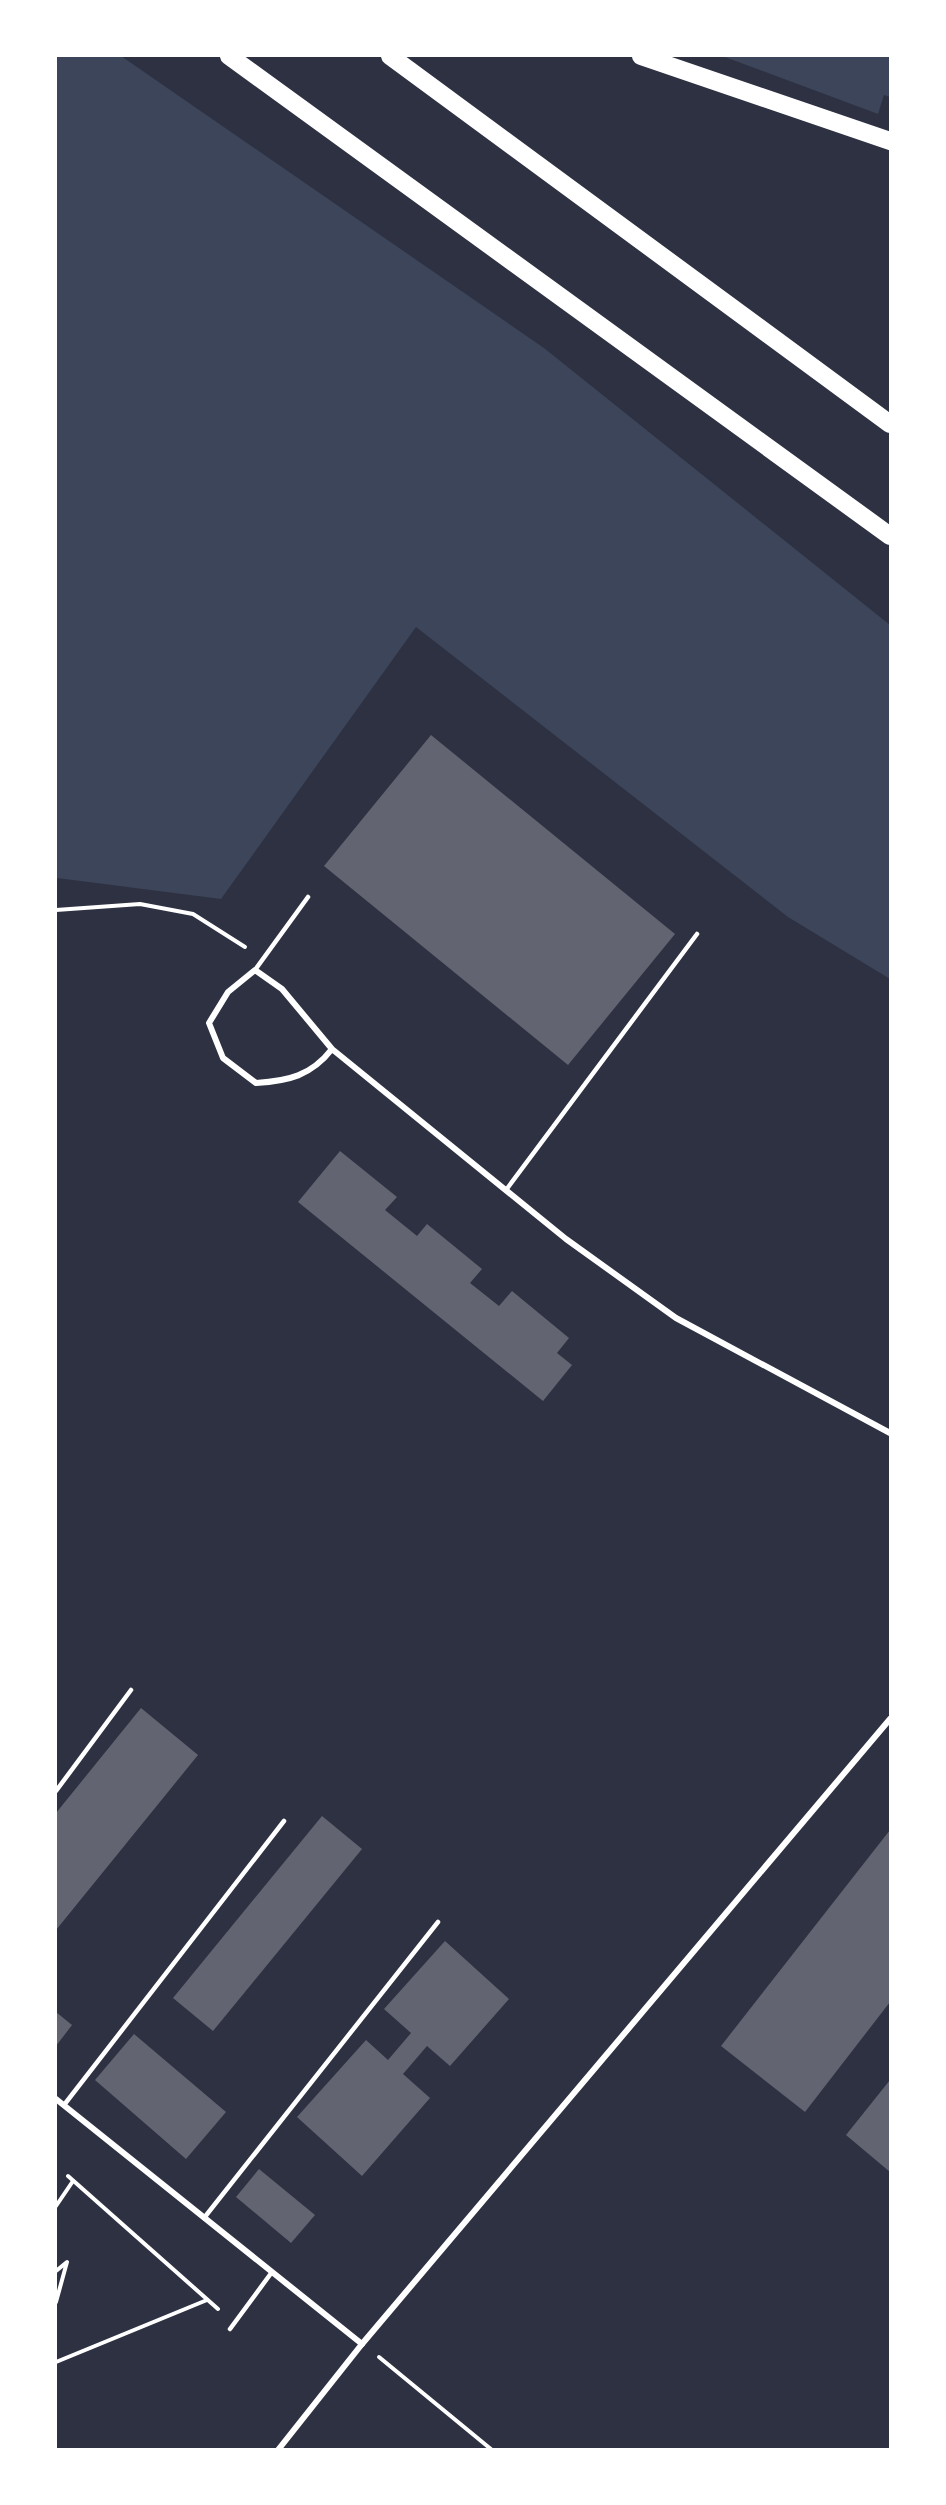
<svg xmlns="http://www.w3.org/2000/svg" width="946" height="2505" viewBox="0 0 946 2505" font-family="'Asap Condensed',sans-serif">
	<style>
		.green { fill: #3c4559 }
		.building { fill: #626471 }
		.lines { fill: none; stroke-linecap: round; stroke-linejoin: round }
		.path { stroke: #fff; stroke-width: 4 }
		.service { stroke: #fff; stroke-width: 4.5 }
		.minor { stroke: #fff; stroke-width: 6 }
		.motorway { stroke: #fff; stroke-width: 18 }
	</style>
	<rect width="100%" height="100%" fill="#2d3142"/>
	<g class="green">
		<path d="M56 56H121L544 348 890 625V979L788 917 416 627 221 899 57 878Z"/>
		<path d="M722 56H890V97L884 95 878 114Z"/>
	</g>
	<g class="building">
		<path d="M431 735 675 934 568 1065 324 866Z"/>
		<path d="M340 1151 397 1197 385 1210 417 1236 427 1224 482 1269 470 1283 499 1306 512 1291 569 1338 557 1353 572 1365 543 1401 298 1202Z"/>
		<path d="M141 1708 198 1755 56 1930V1813Z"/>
		<path d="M322 1816 362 1849 213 2031 173 1998Z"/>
		<path d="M890 1830V2002L805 2112 721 2046Z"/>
		<path d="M445 1941 509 1999 450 2066 427 2046 403 2074 430 2098 362 2176 297 2117 366 2040 388 2060 411 2033 384 2009Z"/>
		<path d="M56 2012 72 2025 56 2046Z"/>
		<path d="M134 2034 226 2112 186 2159 95 2080Z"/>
		<path d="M890 2080V2172L846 2135Z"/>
		<path d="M259 2169 315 2215 291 2243 236 2197Z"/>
	</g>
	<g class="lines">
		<g class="path">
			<path d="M56 910 140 904 193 914 245 947"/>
			<path d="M68 2176 218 2309"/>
			<path d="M56 2206 73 2181"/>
			<path d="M56 2271 67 2262 56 2302"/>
			<path d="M379 2357 492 2450"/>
			<path d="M56 2362 207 2300"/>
		</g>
		<g class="service">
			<path d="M255 970 308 897"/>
			<path d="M506 1190 697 934"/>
			<path d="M56 1791 131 1690"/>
			<path d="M64 2105 284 1821"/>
			<path d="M204 2218 438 1922"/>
			<path d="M230 2329 272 2272"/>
		</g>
		<g class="minor">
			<path d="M332 1049C311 1076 288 1081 256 1083L223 1058 209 1023 228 992 255 970 282 989 332 1049 566 1239 676 1318 890 1433"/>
			<path d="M56 2099 362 2344"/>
			<path d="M278 2450 362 2344 890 1719"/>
		</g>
		<g class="motorway">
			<path d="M229 56 890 536"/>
			<path d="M390 56 890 424"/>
			<path d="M641 56 890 141"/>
		</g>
	</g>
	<rect width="946" height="2505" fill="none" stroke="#ffffff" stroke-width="114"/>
</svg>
